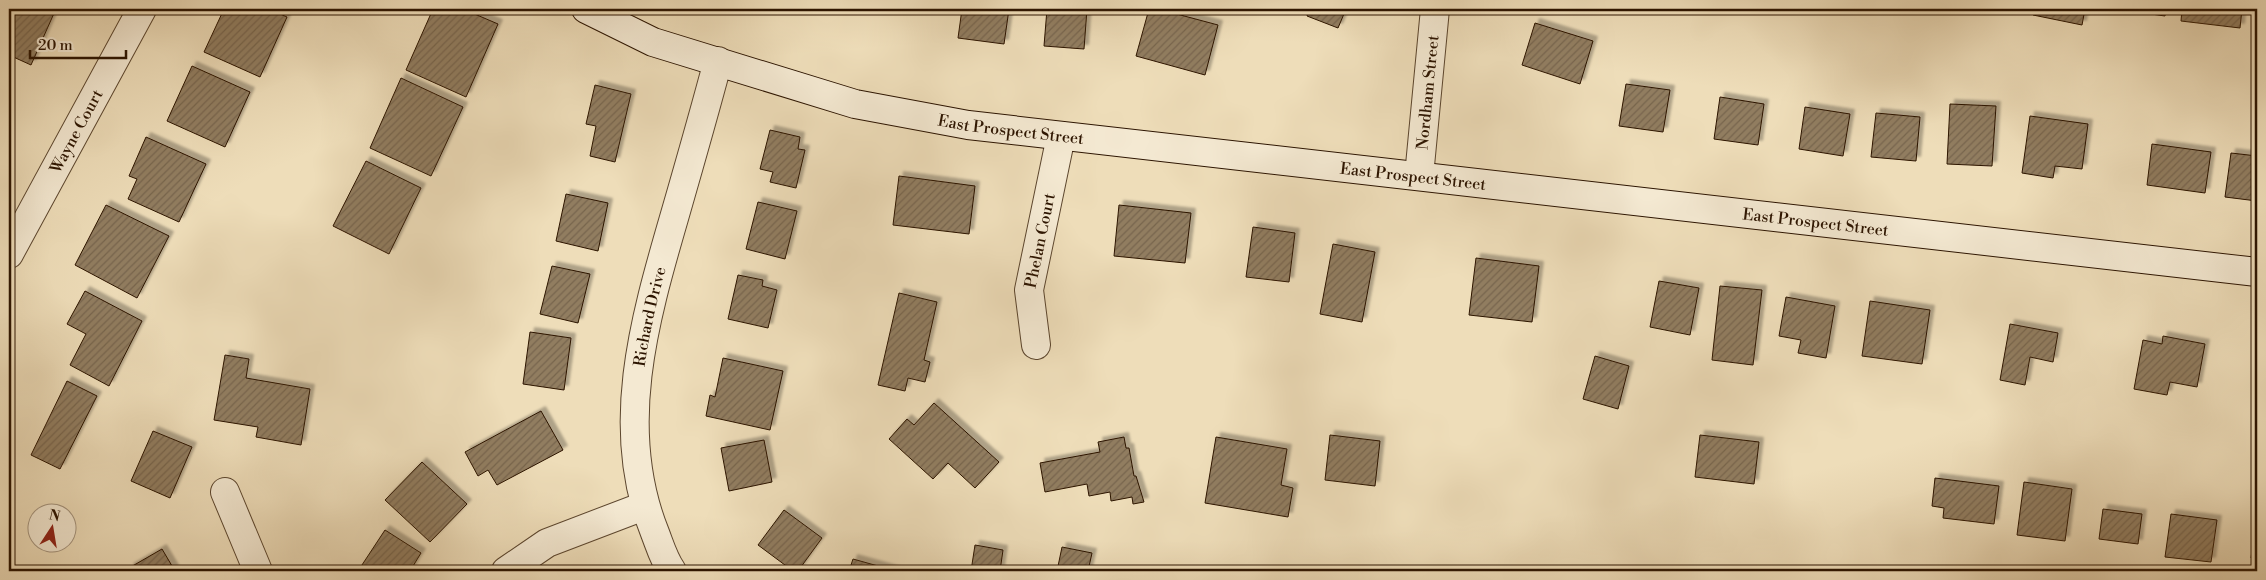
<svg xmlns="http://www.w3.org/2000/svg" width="2266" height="580" viewBox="0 0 2266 580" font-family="'Libre Bodoni',serif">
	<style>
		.building { fill: url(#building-hatch); stroke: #2c1400; filter: url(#shadow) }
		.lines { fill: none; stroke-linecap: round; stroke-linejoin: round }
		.street-casing { stroke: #5c462e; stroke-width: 30 }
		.secondary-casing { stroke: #2c1400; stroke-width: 30 }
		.street { stroke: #f4e9d2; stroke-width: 28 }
		.secondary { stroke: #f4e9d2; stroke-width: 28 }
		.labels { text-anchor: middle; stroke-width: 4; stroke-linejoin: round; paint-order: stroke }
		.street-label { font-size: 16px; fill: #2c1400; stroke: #f4e9d2 }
	</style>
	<defs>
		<pattern id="building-hatch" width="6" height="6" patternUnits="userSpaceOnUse" patternTransform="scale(1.25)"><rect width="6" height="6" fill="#917d60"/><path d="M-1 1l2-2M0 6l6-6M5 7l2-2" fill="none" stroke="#77654d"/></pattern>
		<filter id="shadow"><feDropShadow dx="4.5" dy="-4.5" stdDeviation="1" flood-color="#0004"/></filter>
	</defs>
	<rect width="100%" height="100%" fill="#eeddb9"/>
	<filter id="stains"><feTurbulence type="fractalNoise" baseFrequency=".004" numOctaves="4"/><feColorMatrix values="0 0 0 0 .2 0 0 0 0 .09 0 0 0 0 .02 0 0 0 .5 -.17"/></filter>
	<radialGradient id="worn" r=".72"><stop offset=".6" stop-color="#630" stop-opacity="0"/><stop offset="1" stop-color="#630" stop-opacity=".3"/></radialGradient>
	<g class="building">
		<path d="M9 9H50L55 11 31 65 9 55Z"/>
		<path d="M224 9H269L287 17 260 77 204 52Z"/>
		<path d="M433 9H463L498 24 466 97 406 70Z"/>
		<path d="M962 9H1009L1004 44 958 38Z"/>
		<path d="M1047 9H1087L1084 49 1044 46Z"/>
		<path d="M1149 9H1158L1218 25 1205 75 1136 56Z"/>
		<path d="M1309 9H1346L1338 28 1307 16Z"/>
		<path d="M1504 9H1534L1533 14Z"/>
		<path d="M2034 9H2085L2082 25 2033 15Z"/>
		<path d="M2116 9H2166L2165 16Z"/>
		<path d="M2182 9H2242L2240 28 2181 21Z"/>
		<path d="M1535 23 1593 41 1580 84 1522 65Z"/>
		<path d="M192 66 250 92 225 147 167 121Z"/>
		<path d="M401 78 463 107 431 176 370 148Z"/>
		<path d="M1626 84 1670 90 1663 132 1619 126Z"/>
		<path d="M595 85 631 94 615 162 590 156 596 126 586 124Z"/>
		<path d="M1720 97 1764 104 1758 145 1714 139Z"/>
		<path d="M1950 104 1996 106 1992 166 1947 164Z"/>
		<path d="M1805 107 1850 114 1843 156 1799 149Z"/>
		<path d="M1876 113 1920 117 1916 161 1871 157Z"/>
		<path d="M2030 116 2088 124 2082 169 2055 166 2053 178 2022 173Z"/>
		<path d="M770 130 800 137 798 149 805 150 796 188 770 182 773 172 760 169Z"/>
		<path d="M146 137 206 164 179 222 128 199 137 179 129 176Z"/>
		<path d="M2152 144 2211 152 2205 193 2147 185Z"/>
		<path d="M2231 153 2257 156V201L2225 197Z"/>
		<path d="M366 161 421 188 389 254 333 226Z"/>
		<path d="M899 176 975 186 969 234 893 225Z"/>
		<path d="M566 194 608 203 598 251 556 241Z"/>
		<path d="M758 202 797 211 785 259 746 249Z"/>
		<path d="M106 205 169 236 137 298 75 265Z"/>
		<path d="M1119 205 1191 213 1185 263 1114 256Z"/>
		<path d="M1253 227 1295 233 1289 282 1246 277Z"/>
		<path d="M1333 244 1375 252 1362 322 1320 314Z"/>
		<path d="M1476 258 1539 266 1532 322 1469 315Z"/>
		<path d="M552 266 590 274 578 323 540 314Z"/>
		<path d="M738 275 763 280 762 286 777 290 768 328 728 319Z"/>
		<path d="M1659 281 1699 288 1690 335 1650 327Z"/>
		<path d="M1720 286 1762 290 1753 365 1712 360Z"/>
		<path d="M85 291 142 321 109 386 70 365 86 334 67 324Z"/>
		<path d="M899 293 937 302 924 360 930 362 925 382 908 378 905 391 878 385Z"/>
		<path d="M1786 297 1835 306 1826 358 1798 353 1801 340 1779 336Z"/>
		<path d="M1870 301 1930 310 1922 364 1862 356Z"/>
		<path d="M2010 324 2058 333 2053 362 2030 357 2025 385 2000 380Z"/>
		<path d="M530 332 571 338 564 390 523 384Z"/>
		<path d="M2163 336 2205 344 2197 387 2170 382 2167 395 2134 389 2143 340 2162 344Z"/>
		<path d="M225 355 249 359 246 378 310 389 301 445 256 437 258 427 214 420Z"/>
		<path d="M1595 356 1629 366 1618 409 1583 399Z"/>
		<path d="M723 358 783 371 770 430 706 416 710 395 715 397Z"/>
		<path d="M67 381 97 396 60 469 31 455Z"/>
		<path d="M934 403 999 462 975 488 948 463 933 479 889 439 907 419 914 425Z"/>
		<path d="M541 411 563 450 497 485 488 470 478 476 465 452Z"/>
		<path d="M153 431 192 447 170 498 131 481Z"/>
		<path d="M1330 435 1380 441 1375 486 1325 480Z"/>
		<path d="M1700 435 1759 442 1754 484 1695 477Z"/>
		<path d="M1124 437 1126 448H1129L1134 476H1136L1144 502 1133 504 1132 497 1111 501 1110 492 1089 496 1087 484 1045 492 1040 463 1100 452 1098 442Z"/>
		<path d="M1216 437 1287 449 1281 485 1293 488 1288 517 1205 503Z"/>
		<path d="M764 440 772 482 729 491 721 448Z"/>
		<path d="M422 462 467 504 430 542 385 500Z"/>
		<path d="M1935 478 1999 486 1994 524 1943 518 1944 508 1932 506Z"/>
		<path d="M2024 482 2072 489 2065 541 2017 535Z"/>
		<path d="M2103 509 2142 514 2138 544 2099 539Z"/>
		<path d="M784 510 822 538 798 571H793L758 545Z"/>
		<path d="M2257 512V559L2251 558Z"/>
		<path d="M2171 514 2217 520 2211 562 2165 557Z"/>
		<path d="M385 530 421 553 410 571H358Z"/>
		<path d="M975 545 1003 550 1000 571H971Z"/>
		<path d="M1062 547 1092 553 1088 571H1057Z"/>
		<path d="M162 549 175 571H131L129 568Z"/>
		<path d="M853 559 896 571H849Z"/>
	</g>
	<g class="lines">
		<g class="street-casing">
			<g id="street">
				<path id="s1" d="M1419 176 1435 9"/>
				<path id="s2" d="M9 254 142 9"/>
				<path id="s3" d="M1036 345 1029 290 1061 136"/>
				<path d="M225 492 258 571"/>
				<path d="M506 571 547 543 644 506"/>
				<path id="s4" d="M672 571C664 560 660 546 655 533 613 429 644 321 674 218 689 166 704 114 718 61"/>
			</g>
		</g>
		<g class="secondary-casing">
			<g id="secondary">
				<path id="s5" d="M586 9 653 42 855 104 968 125 2257 272"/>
			</g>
		</g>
		<use href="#street" class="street"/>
		<use href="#secondary" class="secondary"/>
	</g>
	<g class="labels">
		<g class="street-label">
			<text dy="6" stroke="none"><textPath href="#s1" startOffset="84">Nordham Street</textPath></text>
			<text dy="6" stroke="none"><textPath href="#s5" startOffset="444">East Prospect Street</textPath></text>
			<text dy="6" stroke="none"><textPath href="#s2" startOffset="140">Wayne Court</textPath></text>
			<text dy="6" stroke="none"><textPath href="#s5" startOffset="849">East Prospect Street</textPath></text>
			<text dy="6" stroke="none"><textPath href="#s5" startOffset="1254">East Prospect Street</textPath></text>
			<text dy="6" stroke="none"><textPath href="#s3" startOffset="106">Phelan Court</textPath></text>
			<text dy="6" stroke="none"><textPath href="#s4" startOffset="262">Richard Drive</textPath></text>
		</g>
	</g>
	<rect width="2266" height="580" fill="none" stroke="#eeddb9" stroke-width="30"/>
	<rect x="10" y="10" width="2246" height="560" fill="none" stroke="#2c1400" stroke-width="2.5"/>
	<rect x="15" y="15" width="2236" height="550" fill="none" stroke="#2c1400"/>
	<g transform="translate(52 528) rotate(12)"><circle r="24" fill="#f4e9d2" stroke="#a4947e"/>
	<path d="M0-4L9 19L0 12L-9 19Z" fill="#8f2418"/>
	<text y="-8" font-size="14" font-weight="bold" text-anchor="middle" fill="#2c1400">N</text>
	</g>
	<path d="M30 50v8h96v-8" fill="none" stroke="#2c1400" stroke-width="2.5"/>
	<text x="38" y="50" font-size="15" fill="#2c1400" stroke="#f4e9d2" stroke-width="4" paint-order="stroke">20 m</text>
	<rect width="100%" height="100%" filter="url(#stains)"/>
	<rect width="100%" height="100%" fill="url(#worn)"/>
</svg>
